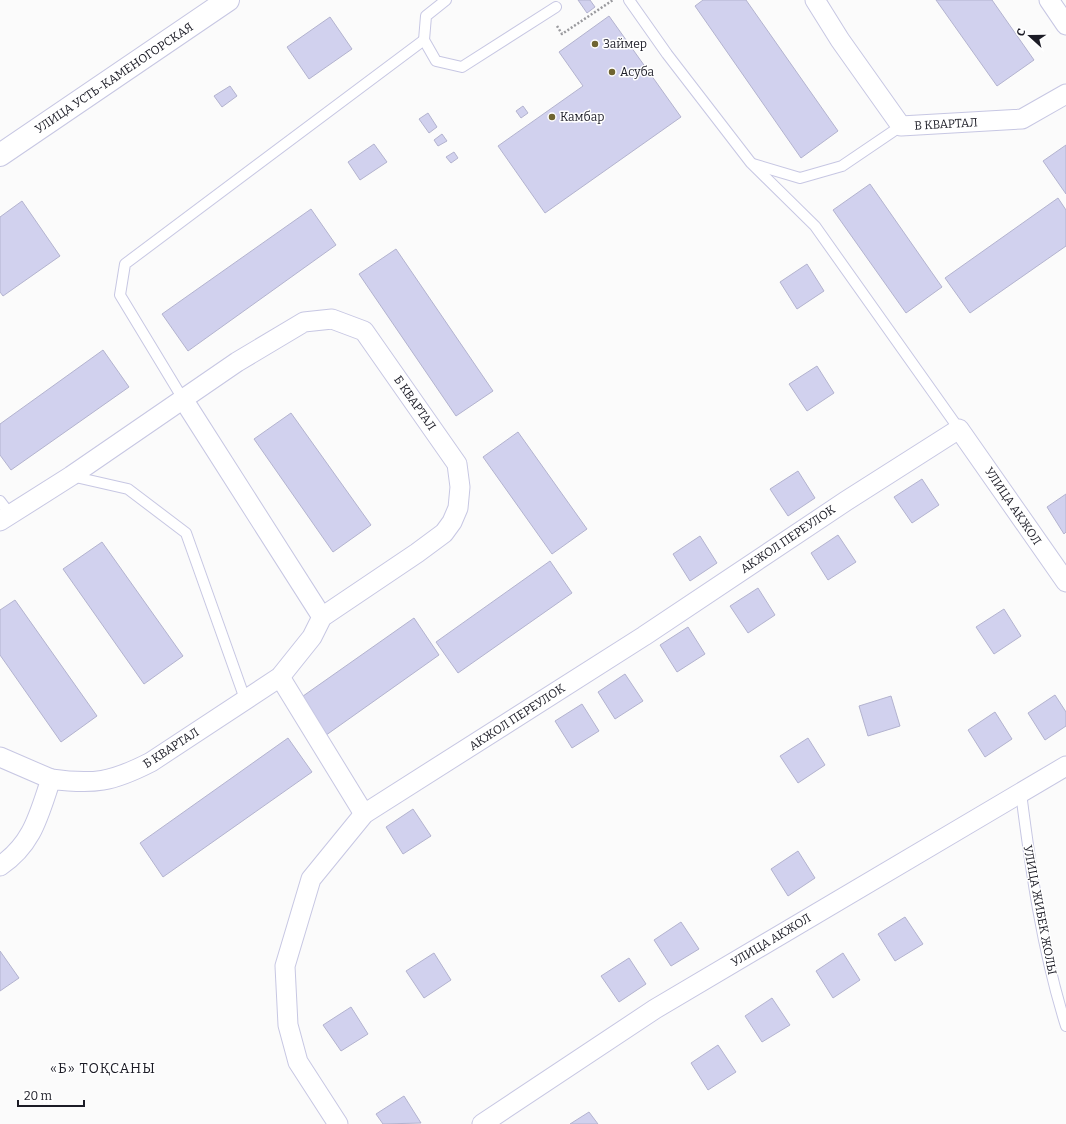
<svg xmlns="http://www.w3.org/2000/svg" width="1066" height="1124" viewBox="0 0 1066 1124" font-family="Bitter,serif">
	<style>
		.building { fill: #d1d1ee; stroke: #b3b3cf }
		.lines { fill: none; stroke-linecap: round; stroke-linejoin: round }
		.service-casing { stroke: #c7c7e3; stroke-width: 12 }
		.minor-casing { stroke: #c7c7e3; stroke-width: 21 }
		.tertiary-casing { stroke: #c7c7e3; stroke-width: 24 }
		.path { stroke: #9a9a9e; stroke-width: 2.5; stroke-dasharray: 2 2; stroke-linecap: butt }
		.service { stroke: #fff; stroke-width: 10 }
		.minor { stroke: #fff; stroke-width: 19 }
		.tertiary { stroke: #fff; stroke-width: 22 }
		.poi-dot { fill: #6f6431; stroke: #fff; stroke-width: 1.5 }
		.labels { text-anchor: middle; stroke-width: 3; stroke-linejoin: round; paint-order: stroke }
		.poi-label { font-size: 12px; fill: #1c1c26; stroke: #fff; text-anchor: start }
		.street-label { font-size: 12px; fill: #1c1c26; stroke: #fff }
		.quarter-label { font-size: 14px; letter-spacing: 1px; fill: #1c1c26; stroke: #fff }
	</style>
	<rect width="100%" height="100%" fill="#fbfbfb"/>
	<g class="building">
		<path d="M578 0H590L595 7 587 13Z"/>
		<path d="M703 0H746L838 131 801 158 695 6Z"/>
		<path d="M936 0H992L1034 60 997 86Z"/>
		<path d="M609 16 681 117 545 213 498 146 583 86 559 52Z"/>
		<path d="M330 17 352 49 309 79 287 47Z"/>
		<path d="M230 86 237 96 222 107 214 96Z"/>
		<path d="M523 106 528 113 521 118 516 111Z"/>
		<path d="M428 113 437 127 429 133 419 119Z"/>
		<path d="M442 134 447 141 438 146 434 140Z"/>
		<path d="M374 144 387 162 360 180 348 162Z"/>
		<path d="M1066 145V194L1043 161Z"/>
		<path d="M454 152 458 158 451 163 446 157Z"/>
		<path d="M870 184 942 287 906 313 833 210Z"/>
		<path d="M1058 198 1066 210V246L970 313 945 278Z"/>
		<path d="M22 201 60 256 3 296 0 292V217Z"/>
		<path d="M311 209 336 245 188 351 162 314Z"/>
		<path d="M396 249 493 391 456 416 359 274Z"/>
		<path d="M807 264 824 291 797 309 780 282Z"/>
		<path d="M103 350 129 387 11 470 0 455V424Z"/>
		<path d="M817 366 834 393 807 411 789 384Z"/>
		<path d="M291 413 371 525 333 552 254 439Z"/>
		<path d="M518 432 587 529 552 554 483 457Z"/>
		<path d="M798 471 815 498 788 516 770 489Z"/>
		<path d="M922 479 939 505 912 523 894 497Z"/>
		<path d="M1066 494V532L1064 534 1047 507Z"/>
		<path d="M838 535 856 562 828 580 811 553Z"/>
		<path d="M700 536 717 563 690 581 673 554Z"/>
		<path d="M102 542 183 656 144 684 63 569Z"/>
		<path d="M550 561 572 593 458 673 436 642Z"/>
		<path d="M758 588 775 615 748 633 730 606Z"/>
		<path d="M15 600 97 716 61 742 0 655V610Z"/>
		<path d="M1004 609 1021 636 994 654 976 627Z"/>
		<path d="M414 618 439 655 322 738 296 701Z"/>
		<path d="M688 627 705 654 677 672 660 645Z"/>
		<path d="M625 674 643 701 615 719 598 692Z"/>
		<path d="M1055 695 1066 712V726L1045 740 1028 713Z"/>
		<path d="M891 696 900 726 868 736 859 706Z"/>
		<path d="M582 704 599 731 572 748 555 721Z"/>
		<path d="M995 712 1012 739 985 757 968 730Z"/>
		<path d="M288 738 312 772 163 877 140 843Z"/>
		<path d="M808 738 825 765 798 783 780 756Z"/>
		<path d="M413 809 431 836 403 854 386 827Z"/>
		<path d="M798 851 815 878 788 896 771 869Z"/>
		<path d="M905 917 923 944 895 961 878 934Z"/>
		<path d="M681 922 699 949 671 966 654 940Z"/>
		<path d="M0 951 19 978 0 991Z"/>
		<path d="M434 953 451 980 424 998 406 971Z"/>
		<path d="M843 953 860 980 833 998 816 971Z"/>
		<path d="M629 958 646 984 619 1002 601 976Z"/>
		<path d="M772 998 790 1025 762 1042 745 1016Z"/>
		<path d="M351 1007 368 1034 341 1051 323 1025Z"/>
		<path d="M718 1045 736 1072 708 1090 691 1063Z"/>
		<path d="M404 1096 421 1123 383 1124 376 1114Z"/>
		<path d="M589 1112 598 1124H570Z"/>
	</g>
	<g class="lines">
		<g class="service-casing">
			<g id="service">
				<path d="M446 0 426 16 424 40 436 61 462 67 556 7"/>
				<path d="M629 0 667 54 751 163 815 226 959 429"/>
				<path d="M753 164 800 178 842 166 901 126"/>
				<path d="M183 399 120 295 125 264 424 40"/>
				<path d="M71 476 128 489 186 533 245 699"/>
				<path d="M0 501 10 514"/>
				<path d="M1021 793C1031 871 1042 950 1066 1026"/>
			</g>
		</g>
		<g class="minor-casing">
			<g id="minor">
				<path d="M815 0 840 40 901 126 1022 119 1066 94"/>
				<path d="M1049 0 1066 25"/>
				<path d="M183 399 322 617"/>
				<path d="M0 521 71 476 237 362 304 322 332 319 364 331 457 464 460 487 458 508 452 522 444 533 417 553 322 617 312 637 280 677 151 762C112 782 94 785 51 779 39 814 33 844 0 866"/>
				<path d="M280 677 364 814"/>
				<path d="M0 757 51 779"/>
				<path d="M338 1124 298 1062 288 1025 285 966 311 879 364 814 644 636 846 501 959 429 1066 582"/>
				<path d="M482 1124 655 1009 1066 766"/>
			</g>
		</g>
		<g class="tertiary-casing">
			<path id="tertiary" d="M0 155 228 0"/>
		</g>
		<path class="path" d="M557 26 562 34 613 0"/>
		<use href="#service" class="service"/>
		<use href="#minor" class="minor"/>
		<use href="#tertiary" class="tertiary"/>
	</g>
	<g class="poi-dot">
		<circle cx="595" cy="44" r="4"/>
		<circle cx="612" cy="72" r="4"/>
		<circle cx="552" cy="117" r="4"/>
	</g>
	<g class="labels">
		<g class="poi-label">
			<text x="603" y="48">Займер</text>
			<text x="620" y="76">Асуба</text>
			<text x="560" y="121">Камбар</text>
		</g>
		<g class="street-label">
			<text transform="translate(114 78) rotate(-34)" y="4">УЛИЦА УСТЬ-КАМЕНОГОРСКАЯ</text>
			<text transform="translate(946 124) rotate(-3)" y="4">В КВАРТАЛ</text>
			<text transform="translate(415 403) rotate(55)" y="4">Б КВАРТАЛ</text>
			<text transform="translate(1013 506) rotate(56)" y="4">УЛИЦА АКЖОЛ</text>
			<text transform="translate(788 539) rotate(-34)" y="4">АКЖОЛ ПЕРЕУЛОК</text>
			<text transform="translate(517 717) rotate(-33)" y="4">АКЖОЛ ПЕРЕУЛОК</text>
			<text transform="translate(171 748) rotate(-33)" y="4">Б КВАРТАЛ</text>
			<text transform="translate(1040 910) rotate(79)" y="4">УЛИЦА ЖИБЕК ЖОЛЫ</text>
			<text transform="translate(771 940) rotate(-31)" y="4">УЛИЦА АКЖОЛ</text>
		</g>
		<g class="quarter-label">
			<text x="103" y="1073">«Б» ТОҚСАНЫ</text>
		</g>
	</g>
	<g transform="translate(1030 36) rotate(291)" stroke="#ffffff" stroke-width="3" paint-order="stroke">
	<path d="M0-3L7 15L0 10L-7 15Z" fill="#1c1c26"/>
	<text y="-6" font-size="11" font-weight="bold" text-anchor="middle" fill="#1c1c26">С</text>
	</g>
	<path d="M18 1100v6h66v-6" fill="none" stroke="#1c1c26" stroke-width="2"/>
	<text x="24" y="1100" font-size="12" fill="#1c1c26" stroke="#ffffff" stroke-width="3" paint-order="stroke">20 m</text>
</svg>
